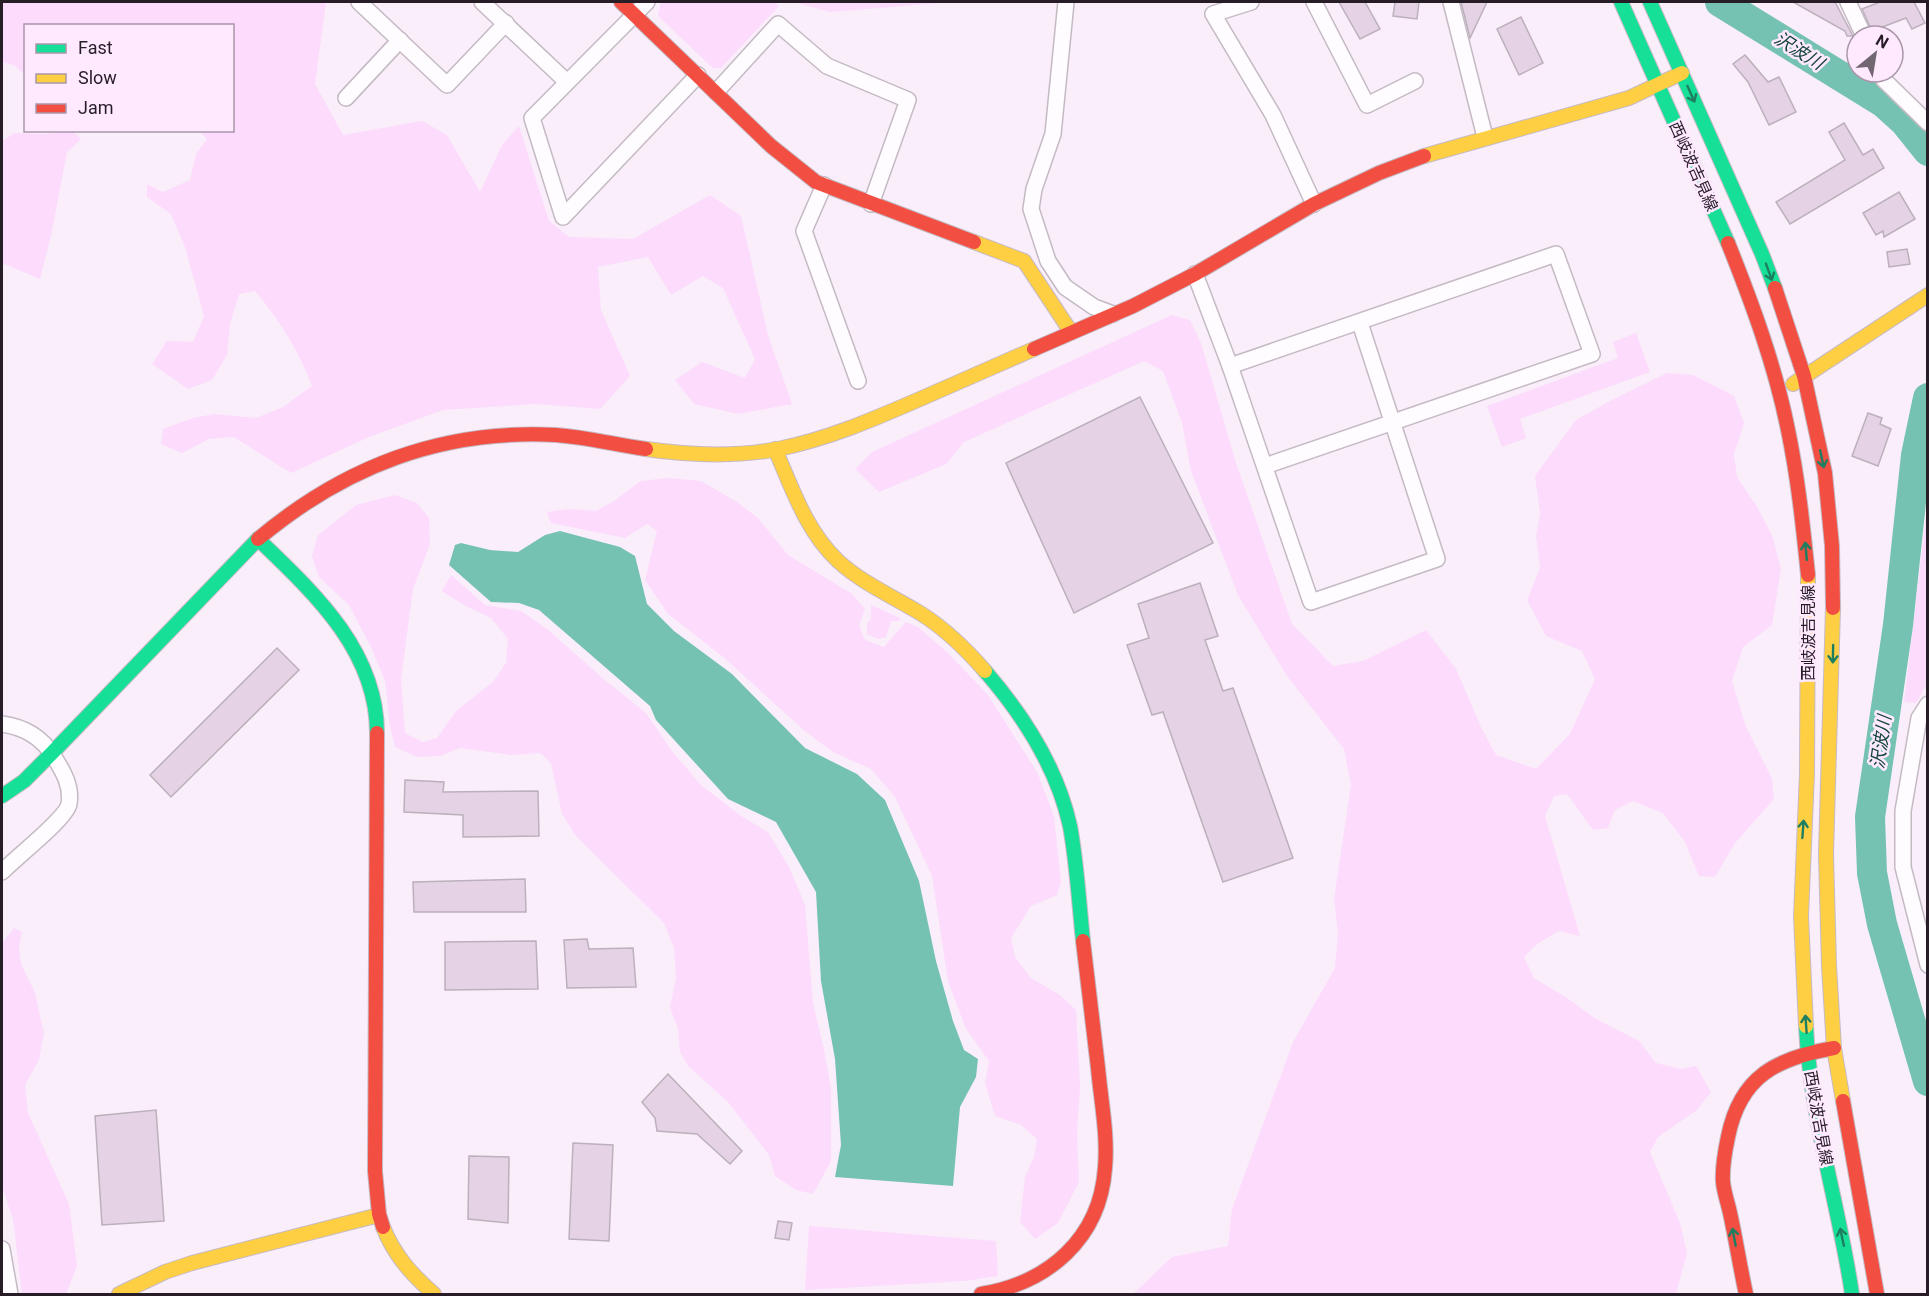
<svg xmlns="http://www.w3.org/2000/svg" width="1929" height="1296" viewBox="0 0 1929 1296" font-family="Roboto,'Noto Sans JP',sans-serif">
	<style>
		.green { fill: #fcdbfc }
		.water { fill: #75c2b2 }
		.lines { fill: none; stroke-linecap: round; stroke-linejoin: round }
		.river { stroke: #75c2b2; stroke-width: 30 }
		.building { fill: #e5d3e5; stroke: #bbb0bb; stroke-width: 1.5 }
		.street-casing { stroke: #c4bac4; stroke-width: 18 }
		.fast-casing { stroke: #c4bac4; stroke-width: 16 }
		.slow-casing { stroke: #c4bac4; stroke-width: 16 }
		.jam-casing { stroke: #c4bac4; stroke-width: 16 }
		.street { stroke: #fefcfe; stroke-width: 15 }
		.fast { stroke: #16e098; stroke-width: 14 }
		.slow { stroke: #ffcf43; stroke-width: 14 }
		.jam { stroke: #f24e42; stroke-width: 14 }
		.oneway { stroke: #1e7e60 }
		.labels { text-anchor: middle; stroke-width: 5; stroke-linejoin: round; paint-order: stroke }
		.street-label { font-size: 16px; fill: #271d27; stroke: #ffe9ff }
		.water-label { font-size: 18px; font-style: italic; fill: #154539; stroke: #ffe9ff }
	</style>
	<rect width="100%" height="100%" fill="#faeefa"/>
	<g class="green">
		<path d="M2 2H326L315 84 343 135 422 121 447 135 480 192 502 145 519 126 549 221 569 237 633 239 710 195 741 216 768 335 792 404 738 414 694 404 675 380 702 362 745 378 755 359 723 288 703 276 671 295 648 257 598 267 601 310 630 376 600 409 535 404 443 410 369 437 291 473 234 437 209 439 182 453 161 444 163 429 193 418 214 414 256 418 283 407 312 386C299 351 279 319 255 291L239 294 230 324 227 355 212 380 188 389 152 364 167 341 193 342 204 316 185 247 171 214 147 197V184L163 192 190 180 196 154 207 139 200 131 232 130V26H26L25 75 14 65 2 62Z"/>
		<path d="M661 2H774L779 6 721 68H713L658 16Z"/>
		<path d="M793 2H953L830 12Z"/>
		<path d="M60 131H73L81 139 67 152 51 236 40 279 2 263V141L15 133 47 134Z"/>
		<path d="M1172 315 1190 320 1201 343 1236 463 1292 624 1333 666 1363 661 1426 630 1456 669 1482 729 1496 755 1536 769 1570 734 1595 679 1582 651 1546 636 1527 600 1540 568 1536 536 1540 513 1535 476 1576 420 1612 400 1667 373 1693 375 1734 396 1744 423 1734 454 1737 477 1757 507 1772 535 1781 569 1772 625 1743 647 1732 681 1746 727 1772 779 1774 799 1735 843 1715 877 1699 876 1685 842 1663 813 1633 801 1615 810 1608 828 1593 830 1567 794 1554 796 1545 816 1580 936 1559 931 1537 944 1524 957 1534 978 1567 998 1596 1019 1639 1041 1656 1063 1681 1069 1696 1066 1711 1092 1697 1110 1658 1137 1650 1152 1680 1223 1687 1253 1676 1294H1123L1134 1293 1172 1257 1228 1246 1232 1209 1293 1042 1335 968 1338 933 1334 899 1351 785 1344 749 1287 676 1238 595 1191 471 1182 423 1163 371 1144 361 964 442 946 464 879 492 855 469 872 452Z"/>
		<path d="M1636 333 1650 372 1520 419 1526 438 1502 447 1487 406 1618 358 1613 342Z"/>
		<path d="M668 478 701 481 737 502 758 518 788 555 852 594 865 609 859 625 865 640 884 647 906 622 918 627 948 653 988 695 1037 772 1054 816 1061 882 1057 895 1031 906 1011 938 1015 957 1031 978 1060 995 1076 1010 1080 1087 1077 1133 1079 1182 1058 1223 1035 1239 1020 1222 1025 1177 1034 1157 1037 1139 1021 1125 995 1116 985 1083 989 1061 966 1029 948 981 932 876 895 797 871 769 833 752 806 732 722 656 668 614 645 580 657 531 647 524 625 538 551 523 547 512 569 509 596 511 614 501 641 481Z"/>
		<path d="M395 495 417 503 429 518 430 544 413 589 401 679 405 733 423 742 437 738 457 710 493 682 506 663 508 639 491 618 462 604 442 591 451 575 485 605 521 611 547 629 606 681 646 713 672 751 701 785 741 816 768 832 790 869 805 905 813 1003 824 1049 831 1088V1161L813 1194 796 1190 775 1176 769 1155 728 1102 688 1066 680 1052 678 1028 670 1008 676 978 674 948 664 923 576 836 562 814 551 763 540 753 511 755 460 748 440 756 417 757 395 747 390 727 385 681 371 647 349 605 319 577 312 556 318 535 356 505Z"/>
		<path d="M1926 516 1927 684 1916 703 1904 702Z"/>
		<path d="M871 605 900 618 899 621H891L886 637 878 639 867 634V623L871 619Z"/>
		<path d="M14 928 22 932 19 947 21 964 35 993 44 1033 39 1060 25 1085 28 1113 69 1204 77 1266 66 1294H22L13 1219 2 1186V943Z"/>
		<path d="M809 1226 996 1241 998 1276 965 1281 805 1290Z"/>
	</g>
	<path class="water" d="M560 531 620 547 635 556 647 604 674 631 732 674 805 748 857 774 885 800 919 881 936 961 953 1021 964 1050 978 1059 976 1077 960 1107 953 1186 835 1177 841 1145 835 1059 821 981 816 892 776 822 728 799 656 720 650 706 539 610 519 603 491 602 449 565 455 545 461 543 490 550 518 552 545 535Z"/>
	<g class="lines">
		<g class="river">
			<path d="M1720 2 1884 103 1904 121 1928 151"/>
			<path d="M1928 398 1916 455 1898 625 1870 817 1872 873 1882 924 1928 1081"/>
		</g>
	</g>
	<g class="building">
		<path d="M1339 2H1365L1380 29 1360 39Z"/>
		<path d="M1395 2H1419L1417 19 1393 16Z"/>
		<path d="M1461 2H1487L1470 38Z"/>
		<path d="M1793 2H1835L1853 36H1847L1845 31Z"/>
		<path d="M1880 2H1914L1925 23 1912 29 1906 18 1872 31 1862 9Z"/>
		<path d="M1521 17 1543 63 1519 75 1497 29Z"/>
		<path d="M1745 55 1768 82 1779 77 1796 112 1769 125 1748 82 1733 64Z"/>
		<path d="M1844 123 1863 155 1873 149 1884 168 1790 224 1776 202 1845 160 1829 132Z"/>
		<path d="M1899 192 1915 219 1884 237 1883 231 1876 235 1863 213Z"/>
		<path d="M1907 249 1910 264 1889 267 1887 252Z"/>
		<path d="M1140 397 1213 543 1074 613 1006 463Z"/>
		<path d="M1868 413 1882 418 1880 424 1891 429 1878 466 1852 456Z"/>
		<path d="M1200 583 1218 636 1205 640 1223 691 1233 688 1293 858 1223 882 1163 712 1152 715 1127 645 1149 638 1138 604Z"/>
		<path d="M277 648 299 670 171 797 150 775Z"/>
		<path d="M405 780 444 782 443 792 538 791 539 836 463 837V815L404 812Z"/>
		<path d="M525 879 526 912H414L413 882Z"/>
		<path d="M587 939 589 949 633 948 636 987 567 988 564 940Z"/>
		<path d="M536 941 538 989 445 990V942Z"/>
		<path d="M668 1074 742 1151 730 1164 697 1134 657 1131 655 1118 642 1102Z"/>
		<path d="M156 1110 164 1221 102 1225 95 1116Z"/>
		<path d="M573 1143 613 1145 609 1241 569 1239Z"/>
		<path d="M469 1156 509 1157 508 1223 468 1219Z"/>
		<path d="M778 1221 792 1223 789 1240 775 1238Z"/>
	</g>
	<g class="lines">
		<g class="street-casing">
			<g id="street">
				<path d="M359 2 447 85 506 23"/>
				<path d="M482 2 567 82"/>
				<path d="M647 2 532 118 563 217 698 75"/>
				<path d="M1066 2 1053 134 1034 189 1031 209 1048 261 1065 287 1094 307 1113 314"/>
				<path d="M1251 2 1213 14 1273 115 1314 204"/>
				<path d="M1314 2 1367 105 1415 81"/>
				<path d="M1451 2 1485 137"/>
				<path d="M1848 2 1864 36"/>
				<path d="M1881 72 1884 80 1928 123"/>
				<path d="M716 92 778 24 827 66 908 100 871 204"/>
				<path d="M346 98 400 40"/>
				<path d="M824 185 804 231 858 381"/>
				<path d="M1195 274 1230 366 1311 602 1437 559 1360 323"/>
				<path d="M1230 366 1556 254 1592 354 1265 466"/>
				<path d="M1928 704 1919 718 1903 811V867L1928 965"/>
				<path d="M2 724C24 727 42 737 54 757 63 771 72 786 69 804 66 819 15 858 2 872"/>
				<path d="M2 1249 10 1294"/>
			</g>
		</g>
		<g class="fast-casing">
			<g id="fast">
				<path d="M1621 2 1728 243"/>
				<path d="M1650 2 1762 254 1775 288"/>
				<path d="M258 539C313 592 377 650 377 733"/>
				<path d="M985 671C1024 716 1057 767 1070 826 1077 864 1079 903 1083 941"/>
				<path d="M2 796 24 781 52 753 258 539"/>
				<path d="M1806 1026C1810 1117 1839 1205 1852 1294"/>
			</g>
		</g>
		<g class="slow-casing">
			<g id="slow">
				<path d="M1424 156 1629 98 1682 73"/>
				<path d="M974 242 1024 261 1071 332"/>
				<path d="M1793 384 1928 295"/>
				<path d="M646 449C688 455 736 457 778 449 828 439 874 419 920 399 958 382 996 366 1034 349"/>
				<path d="M775 449C792 488 806 531 838 561 862 583 892 596 920 613 944 628 966 649 985 671"/>
				<path d="M1833 608 1826 854 1829 966 1834 1048 1843 1101"/>
				<path d="M1806 1026 1801 916 1807 773 1808 575"/>
				<path d="M383 1227C394 1255 412 1275 434 1294"/>
				<path d="M119 1294 165 1272 192 1263 379 1215"/>
			</g>
		</g>
		<g class="jam-casing">
			<g id="jam">
				<path d="M621 2 771 146 816 182 974 242"/>
				<path d="M1728 243C1752 303 1775 365 1788 430 1798 478 1803 526 1808 575"/>
				<path d="M1775 288 1804 376 1825 473 1832 546 1833 608"/>
				<path d="M1034 349 1133 306 1195 274 1314 204 1379 173 1424 156"/>
				<path d="M258 539C345 466 442 429 556 435 586 437 616 445 646 449"/>
				<path d="M377 733 375 1171 379 1214 383 1227"/>
				<path d="M1843 1101 1877 1294"/>
				<path d="M981 1294C1048 1283 1100 1239 1105 1168 1108 1135 1101 1101 1098 1068 1093 1026 1088 983 1083 941"/>
				<path d="M1746 1294C1740 1267 1736 1240 1730 1213 1728 1203 1724 1193 1723 1182 1722 1167 1725 1151 1728 1137 1740 1076 1777 1058 1834 1048"/>
			</g>
		</g>
		<use href="#street" class="street"/>
		<use href="#fast" class="fast"/>
		<use href="#slow" class="slow"/>
		<use href="#jam" class="jam"/>
	</g>
	<defs><path id="oneway-shaft" d="M-6 0H5M1.5-3L5.5 0L1.5 3" fill="none" stroke-width="1.6" stroke-linecap="round" stroke-linejoin="round" transform="scale(1.5)"/></defs>
	<g class="oneway">
		<use href="#oneway-shaft" transform="translate(1691 94) rotate(66)"/>
		<use href="#oneway-shaft" transform="translate(1769 272) rotate(70)"/>
		<use href="#oneway-shaft" transform="translate(1822 459) rotate(78)"/>
		<use href="#oneway-shaft" transform="translate(1806 551) rotate(-95)"/>
		<use href="#oneway-shaft" transform="translate(1833 654) rotate(91)"/>
		<use href="#oneway-shaft" transform="translate(1803 829) rotate(-86)"/>
		<use href="#oneway-shaft" transform="translate(1806 1024) rotate(-94)"/>
		<use href="#oneway-shaft" transform="translate(1734 1237) rotate(-101)"/>
		<use href="#oneway-shaft" transform="translate(1842 1237) rotate(-102)"/>
	</g>
	<g class="labels">
		<g class="street-label">
			<text transform="translate(1694 166) rotate(66)" y="6">西岐波吉見線</text>
			<text transform="translate(1808 633) rotate(-90)" y="6">西岐波吉見線</text>
			<text transform="translate(1819 1118) rotate(80)" y="6">西岐波吉見線</text>
		</g>
		<g class="water-label">
			<text transform="translate(1799 51) rotate(32)" y="6">沢波川</text>
			<text transform="translate(1881 742) rotate(-82)" y="6">沢波川</text>
		</g>
	</g>
	<rect width="1929" height="1296" fill="none" stroke="#271d27" stroke-width="6"/>
	<rect x="24" y="24" width="210" height="108" fill="#ffe9ff" stroke="#a997a9" stroke-width="1.5"/>
	<rect x="36" y="44" width="30" height="9" fill="#16e098" stroke="#a997a9" stroke-width="1.5"/>
	<text x="78" y="54" font-size="18" fill="#271d27">Fast</text>
	<rect x="36" y="74" width="30" height="9" fill="#ffcf43" stroke="#a997a9" stroke-width="1.5"/>
	<text x="78" y="84" font-size="18" fill="#271d27">Slow</text>
	<rect x="36" y="104" width="30" height="9" fill="#f24e42" stroke="#a997a9" stroke-width="1.5"/>
	<text x="78" y="114" font-size="18" fill="#271d27">Jam</text>
	<g transform="translate(1875 54) rotate(30)"><circle r="28" fill="#ffe9ff" stroke="#a997a9" stroke-width="1.5"/>
	<path d="M0-4.5L10 22L0 15L-10 22Z" fill="#716671"/>
	<text y="-9" font-size="16" font-weight="bold" text-anchor="middle" fill="#271d27">N</text>
	</g>
</svg>
